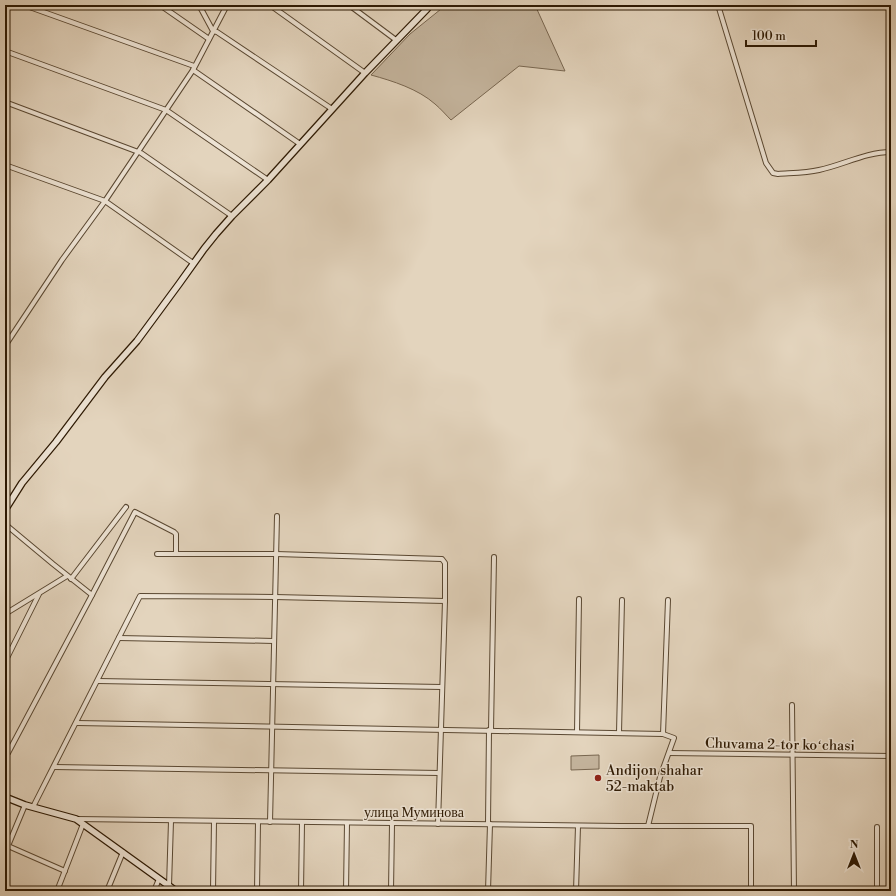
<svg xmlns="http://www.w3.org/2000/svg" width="896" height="896" viewBox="0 0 896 896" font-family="'Libre Bodoni',serif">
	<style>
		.green { fill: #c4b49d; stroke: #786650 }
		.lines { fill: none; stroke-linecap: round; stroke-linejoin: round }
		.street-casing { stroke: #5a4832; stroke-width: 6 }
		.secondary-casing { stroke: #2d1903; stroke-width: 8 }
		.street { stroke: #ede3d4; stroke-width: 4 }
		.secondary { stroke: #ede3d4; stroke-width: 5.5 }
		.poi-dot { fill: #8f2418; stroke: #ede3d4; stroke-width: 1.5 }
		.labels { text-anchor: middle; stroke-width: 3; stroke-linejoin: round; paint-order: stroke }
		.street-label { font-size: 14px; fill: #2d1903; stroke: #ede3d4 }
		.poi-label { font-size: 14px; fill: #2d1903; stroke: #ede3d4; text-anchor: start }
	</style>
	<rect width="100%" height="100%" fill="#e3d4bd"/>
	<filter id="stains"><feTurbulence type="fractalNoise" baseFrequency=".005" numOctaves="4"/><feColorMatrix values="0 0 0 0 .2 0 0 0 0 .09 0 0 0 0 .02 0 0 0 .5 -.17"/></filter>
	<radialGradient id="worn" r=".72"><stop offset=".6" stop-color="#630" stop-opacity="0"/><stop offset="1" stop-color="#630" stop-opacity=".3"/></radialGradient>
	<g class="green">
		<path d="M446 5H535L565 71 519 66 451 120C446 115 441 109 435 104 418 89 393 81 371 75L410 34Z"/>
		<path d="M599 755V769L571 770V756Z"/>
	</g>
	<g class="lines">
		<g class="street-casing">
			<g id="street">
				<path d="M24 5 194 66"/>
				<path d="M160 5 209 39"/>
				<path d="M199 5 213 31 217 32 332 109"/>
				<path d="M270 5 365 73"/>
				<path d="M349 5 396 40"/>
				<path d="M425 5 427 9 434 5"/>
				<path d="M718 5 766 163 773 173 778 174C791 173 806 173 819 170 843 165 866 152 891 152"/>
				<path d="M5 51 166 110 268 180"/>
				<path d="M193 70 300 144"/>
				<path d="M5 102 141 153 232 216"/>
				<path d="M5 165 105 201 193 263"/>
				<path d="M5 346 62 260 105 201 193 70 227 5"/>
				<path d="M5 524 53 564 92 595"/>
				<path d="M157 554H276L442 559 445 563V601"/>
				<path d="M71 579 126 507"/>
				<path d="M5 614 67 576"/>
				<path d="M119 638 274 641"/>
				<path d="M5 662 39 594"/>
				<path d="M98 681 442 687"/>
				<path d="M792 705 794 891"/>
				<path d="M77 723 663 734 674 738 660 777 648 826"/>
				<path d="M491 730 494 557"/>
				<path d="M577 732 579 599"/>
				<path d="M619 733 622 600"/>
				<path d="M663 734 668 600"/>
				<path d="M669 753 891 756"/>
				<path d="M5 755 8 753 92 595 135 512 174 532 176 534V554"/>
				<path d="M54 767 439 773"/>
				<path d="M33 807 140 596 275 597 445 601 438 824"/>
				<path d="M76 819 620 826H751V891"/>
				<path d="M270 822 277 516"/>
				<path d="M488 824 489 730"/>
				<path d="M8 846 65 871"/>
				<path d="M5 853 25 805"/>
				<path d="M169 886 171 821"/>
				<path d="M57 891 83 824"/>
				<path d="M107 891 123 852"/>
				<path d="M154 891 159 879"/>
				<path d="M213 891 214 821"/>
				<path d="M257 891 258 822"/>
				<path d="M301 891 302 823"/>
				<path d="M346 891 347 823"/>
				<path d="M391 891 392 824"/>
				<path d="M488 891 490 824"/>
				<path d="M576 891 578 826"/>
				<path d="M877 891V827"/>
			</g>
		</g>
		<g class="secondary-casing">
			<g id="secondary">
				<path d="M5 510 22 483 56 442 105 377 137 341 179 284 204 249 216 234 232 216 268 180 365 73 427 9"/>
				<path d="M5 797 25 805 76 819 176 891"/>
			</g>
		</g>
		<use href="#street" class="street"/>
		<use href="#secondary" class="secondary"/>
	</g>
	<circle class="poi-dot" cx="598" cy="778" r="4"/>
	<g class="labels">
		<g class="street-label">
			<text transform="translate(780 744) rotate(1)" y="5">Chuvama 2-tor koʻchasi</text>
			<text x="414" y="817">улица Муминова</text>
		</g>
		<g class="poi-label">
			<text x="606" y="775">Andijon shahar<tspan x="606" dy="16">52-maktab</tspan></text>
		</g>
	</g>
	<rect width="896" height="896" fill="none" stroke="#e3d4bd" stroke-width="20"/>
	<rect x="6" y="6" width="884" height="884" fill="none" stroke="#2d1903" stroke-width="2"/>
	<rect x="10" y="10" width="876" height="876" fill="none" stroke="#2d1903"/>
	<g transform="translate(854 854)" stroke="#ede3d4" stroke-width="3" paint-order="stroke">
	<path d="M0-3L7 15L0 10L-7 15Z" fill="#2d1903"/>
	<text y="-6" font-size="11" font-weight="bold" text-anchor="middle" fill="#2d1903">N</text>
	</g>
	<path d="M746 40v6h70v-6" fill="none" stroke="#2d1903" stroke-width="2"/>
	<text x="752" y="40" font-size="12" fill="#2d1903" stroke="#ede3d4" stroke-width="3" paint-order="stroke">100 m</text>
	<rect width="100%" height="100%" filter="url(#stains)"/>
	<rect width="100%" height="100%" fill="url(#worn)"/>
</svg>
